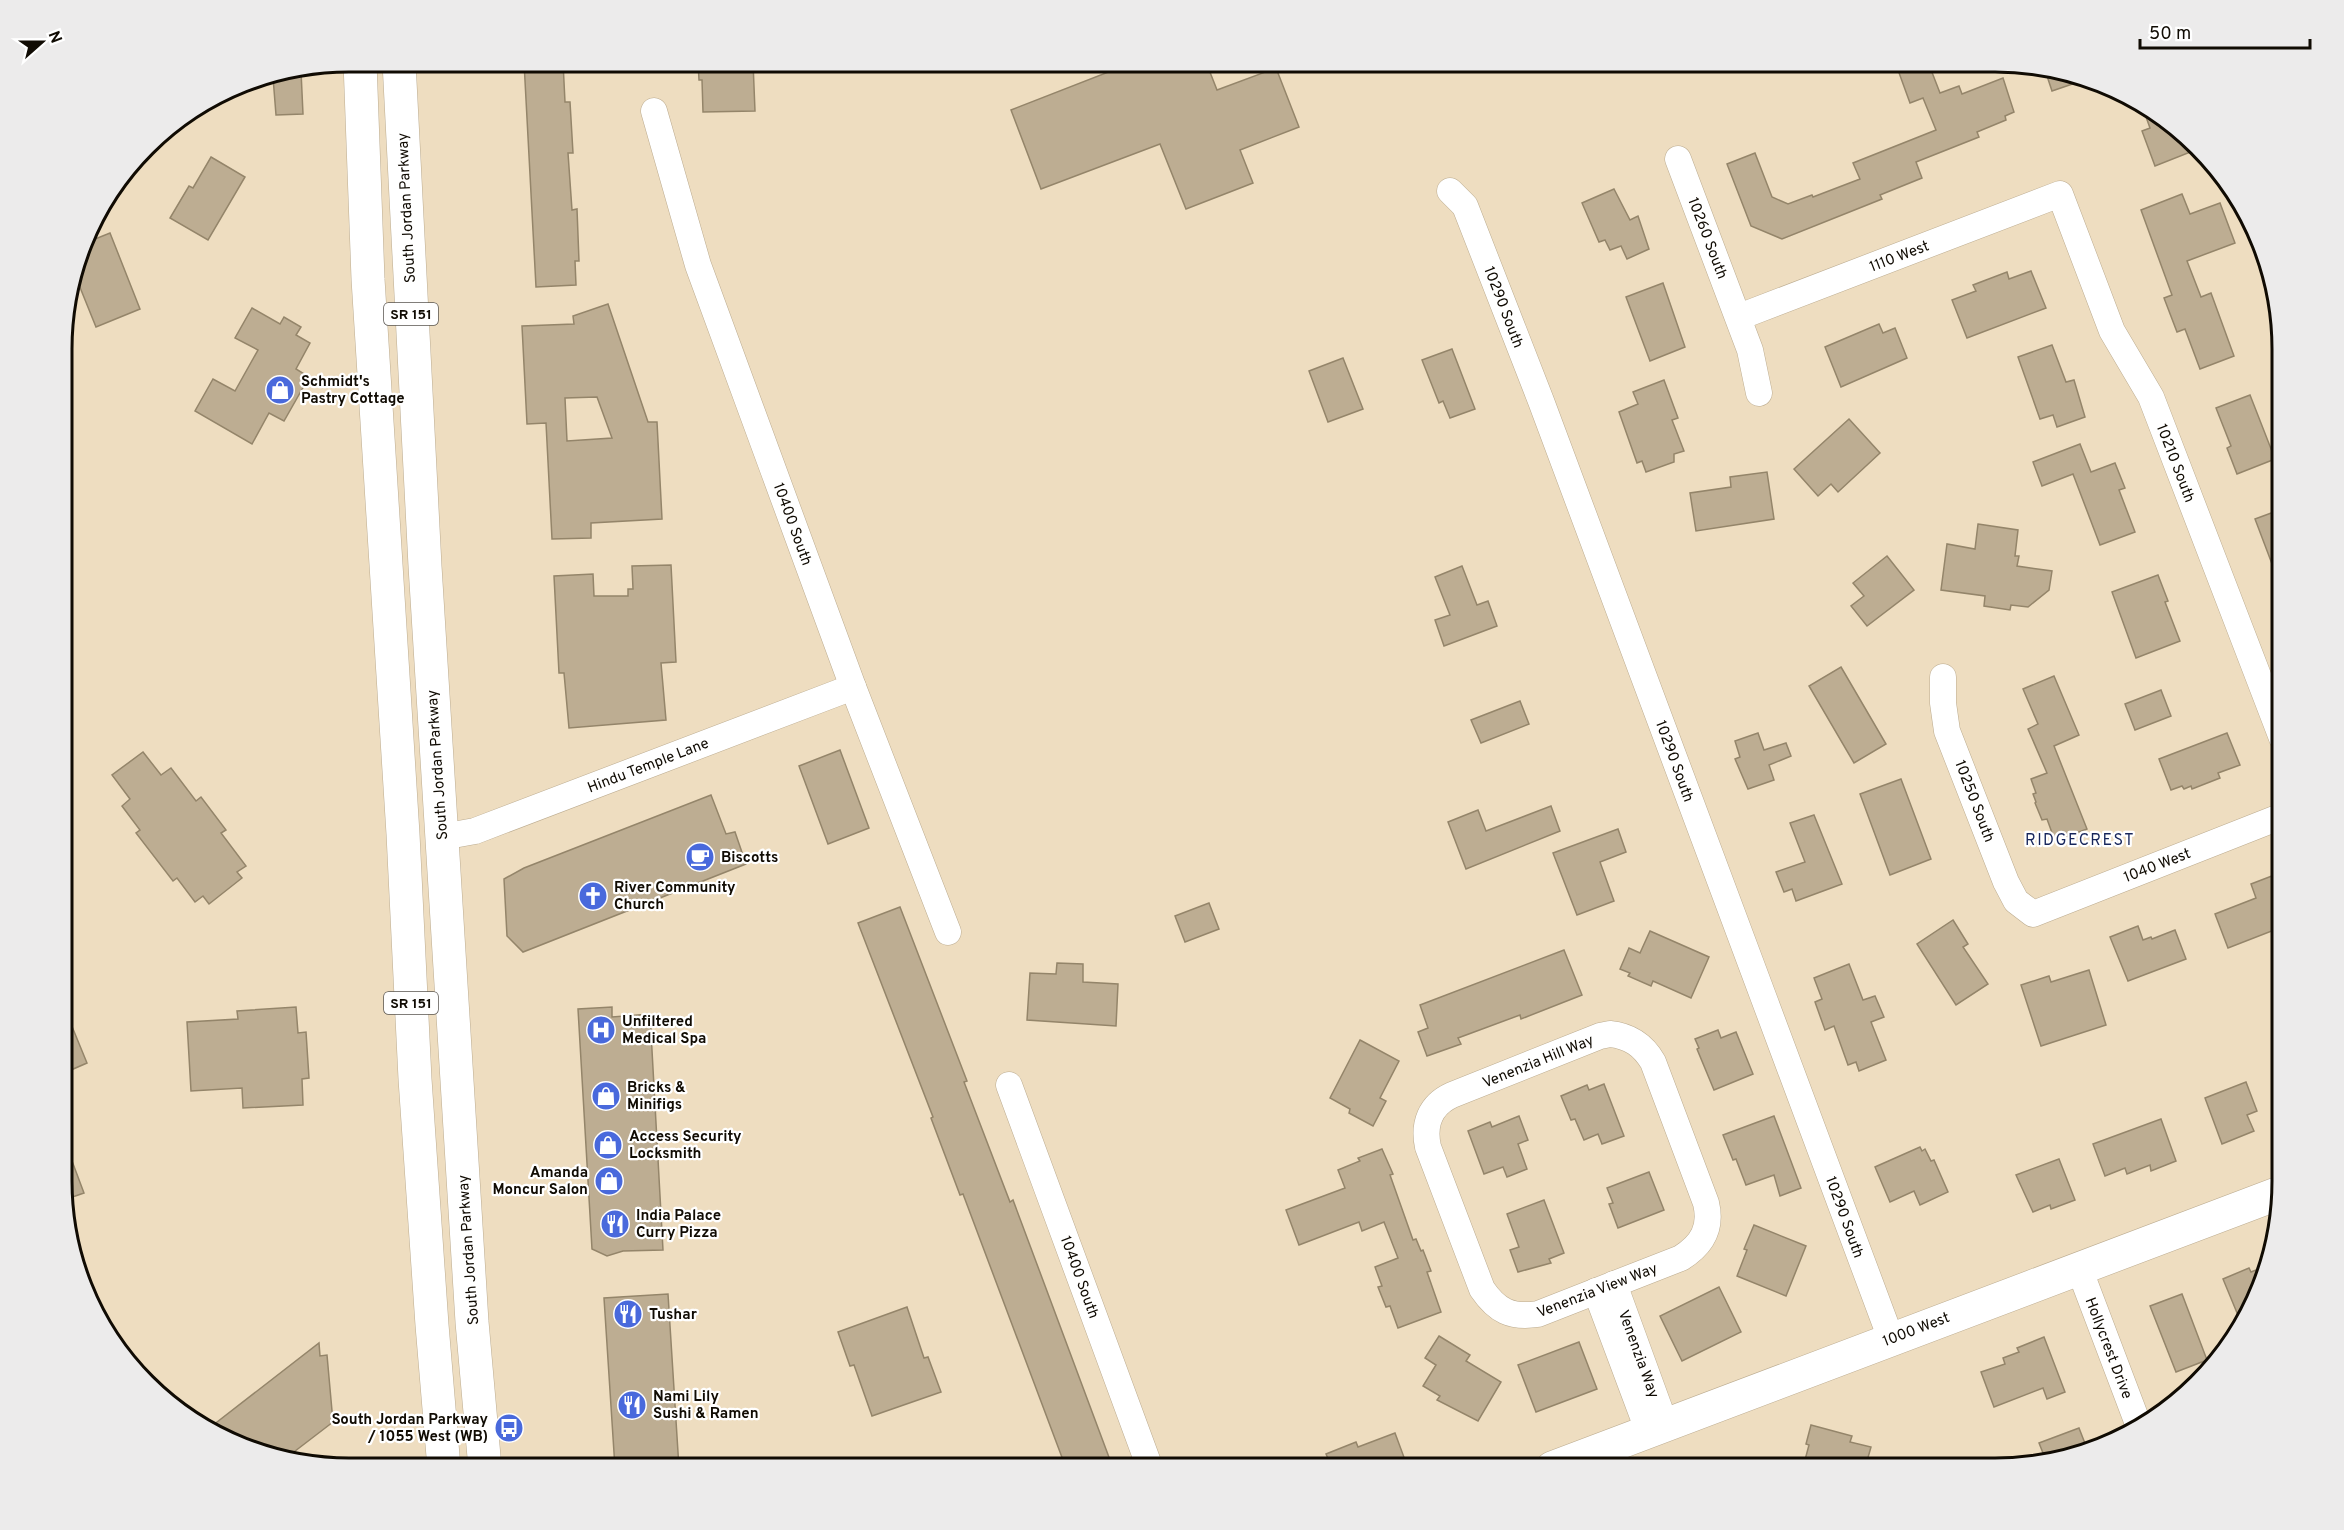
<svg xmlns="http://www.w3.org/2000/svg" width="2344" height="1530" viewBox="0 0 2344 1530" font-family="Overpass,sans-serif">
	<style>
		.building { fill: #bdad92; stroke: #94856a; stroke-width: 1.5; fill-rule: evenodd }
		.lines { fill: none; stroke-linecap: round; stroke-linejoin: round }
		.street-casing { stroke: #bcac90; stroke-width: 27 }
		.secondary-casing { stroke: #bcac90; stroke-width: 34 }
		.primary-casing { stroke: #bcac90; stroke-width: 34 }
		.street { stroke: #fff; stroke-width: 26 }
		.secondary { stroke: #fff; stroke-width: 33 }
		.primary { stroke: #fff; stroke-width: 33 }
		.labels { text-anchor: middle; stroke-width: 4.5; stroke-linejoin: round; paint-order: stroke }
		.shield { fill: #fff; stroke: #58544f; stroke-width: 1.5 }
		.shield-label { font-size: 14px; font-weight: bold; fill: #100b03 }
		.street-label { font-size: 15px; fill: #100b03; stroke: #fff }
		.poi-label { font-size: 15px; font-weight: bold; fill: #100b03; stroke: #fff; text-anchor: start }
		.neighbourhood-label { font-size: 16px; letter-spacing: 1.5px; fill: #16255b; stroke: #fff }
		.rim { fill: none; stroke: #100b03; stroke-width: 3 }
	</style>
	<rect width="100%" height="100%" fill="#eeddc0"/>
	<g class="building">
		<path d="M524 62H563L565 102H570L573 153H568L572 210 577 209 579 261H575L576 285 536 287Z"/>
		<path d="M698 62H753L755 111 703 112 702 80H699Z"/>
		<path d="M1134 62H1206L1217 90 1276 68 1299 127 1240 150 1253 183 1186 209 1160 144 1041 189 1011 110Z"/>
		<path d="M1922 62H1928L1940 93 1959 86 1962 94 2003 78 2014 112 2005 116 2006 120 1977 132 1979 137 1916 162 1922 178 1880 195 1882 199 1782 239 1751 226 1727 164 1755 153 1772 197 1788 204 1812 195 1813 197 1860 179 1853 163 1936 130 1923 98 1910 103 1898 70Z"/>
		<path d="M2045 70 2087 77 2090 78 2052 91Z"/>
		<path d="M301 71 303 114 276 115 273 77Z"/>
		<path d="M2141 103 2155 110 2193 151 2155 166 2142 131 2150 128Z"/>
		<path d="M211 157 245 177 208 240 170 218 189 186 193 188Z"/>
		<path d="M1614 189 1630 220 1638 216 1649 249 1627 259 1621 246 1610 250 1605 240 1599 242 1582 203Z"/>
		<path d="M2182 194 2190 214 2220 203 2235 243 2187 261 2201 297 2211 293 2234 356 2200 369 2185 329 2177 332 2164 298 2172 295 2141 210Z"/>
		<path d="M110 233 140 309 96 327 75 275 85 243Z"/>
		<path d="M2031 271 2046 308 1967 338 1952 300 1976 291 1973 285 2007 272 2009 279Z"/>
		<path d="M1663 283 1685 347 1650 361 1626 297Z"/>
		<path d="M608 304 648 422H657L662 519 591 523V538L552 539 546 423 527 424 522 326 574 324 573 316ZM597 397 612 438 567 441 565 398Z"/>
		<path d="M252 308 280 324 284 317 301 327 296 335 310 343 296 369 309 377 284 421 269 413 252 444 195 411 213 379 235 391 258 350 235 338Z"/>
		<path d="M1879 324 1883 333 1895 328 1907 358 1841 387 1825 347Z"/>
		<path d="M2052 345 2066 382 2074 380 2085 417 2057 427 2053 415 2040 419 2018 357Z"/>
		<path d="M1452 349 1475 409 1450 418 1443 401 1439 403 1422 360Z"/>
		<path d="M1343 358 1363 409 1328 422 1309 371Z"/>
		<path d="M1664 380 1678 418 1672 420 1684 451 1674 454V462L1646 472 1642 461 1637 463 1619 412 1638 404 1633 392Z"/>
		<path d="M2250 395 2275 459 2237 474 2227 448 2231 446 2216 408Z"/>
		<path d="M1849 419 1880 453 1838 492 1831 484 1818 496 1794 469Z"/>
		<path d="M2080 444 2091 472 2115 463 2125 488 2119 490 2135 532 2100 545 2073 474 2042 486 2033 462Z"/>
		<path d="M1767 472 1774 519 1696 531 1690 493 1731 487 1730 477Z"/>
		<path d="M2282 509V585H2280L2255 519Z"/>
		<path d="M1978 524 2018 530 2015 556H2019L2017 566 2052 571 2049 590 2028 607 2011 605 2010 610 1984 606 1985 596 1941 590 1947 544 1975 549Z"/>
		<path d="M1887 556 1914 590 1867 626 1851 606 1864 596 1853 583Z"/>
		<path d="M671 565 676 662 661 663 666 720 569 728 564 673H559L554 576 593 574 594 596H628V589H633L632 566Z"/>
		<path d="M1462 566 1477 605 1488 601 1497 626 1444 646 1435 620 1450 615 1435 577Z"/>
		<path d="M2158 575 2168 601 2165 602 2180 641 2136 658 2112 592Z"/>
		<path d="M1841 667 1886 744 1854 763 1809 686Z"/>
		<path d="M2054 676 2079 735 2054 746 2087 829 2055 841 2047 819 2042 820 2035 803 2036 802 2033 794 2036 793 2031 779 2047 773 2028 729 2038 724 2023 689Z"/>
		<path d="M2161 690 2171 716 2135 730 2125 704Z"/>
		<path d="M1520 701 1529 724 1481 743 1471 720Z"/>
		<path d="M1758 733 1764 750 1786 743 1791 756 1769 765 1774 780 1748 789 1735 759 1740 757 1735 741Z"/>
		<path d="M2227 733 2240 765 2218 773 2220 778 2192 789 2191 786 2184 789 2182 786 2171 790 2159 759Z"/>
		<path d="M840 750 869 828 828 844 799 766Z"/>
		<path d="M143 752 161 775 171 768 196 801 201 797 226 830 221 833 246 866 237 872 242 878 209 904 203 896 195 902 177 878 173 881 136 833 140 830 122 806 130 799 112 775Z"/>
		<path d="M1901 779 1931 859 1890 875 1860 794Z"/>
		<path d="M711 795 726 834 735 832 746 864 523 952 507 936 504 879 524 868Z"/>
		<path d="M1551 806 1560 831 1466 869 1448 822 1478 810 1486 831Z"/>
		<path d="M1814 815 1842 884 1796 901 1792 889 1784 892 1776 872 1805 862 1790 823Z"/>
		<path d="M1618 829 1626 852 1600 862 1614 901 1577 915 1553 853Z"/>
		<path d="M2277 874 2282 886V927L2228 948 2215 914 2256 898 2251 884Z"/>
		<path d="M1209 903 1219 929 1185 942 1175 916Z"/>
		<path d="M900 907 967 1081 964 1082 1010 1202 1013 1200 1113 1468H1066L963 1194 960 1195 931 1118 933 1117 858 923Z"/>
		<path d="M1953 920 1968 944 1963 947 1988 984 1956 1005 1917 944Z"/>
		<path d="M2138 926 2143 940 2151 937 2152 939 2175 930 2186 959 2128 981 2110 937Z"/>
		<path d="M1650 931 1709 957 1691 998 1653 981 1651 986 1628 976 1630 973 1620 969 1629 948 1640 953Z"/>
		<path d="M1564 950 1582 995 1521 1019 1520 1015 1458 1038 1461 1044 1427 1056 1418 1032 1428 1028 1420 1005Z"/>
		<path d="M1057 963 1083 964V982L1118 984 1116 1026 1027 1020 1030 973 1056 974Z"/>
		<path d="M1849 964 1863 1000 1875 996 1884 1017 1871 1022 1886 1060 1859 1071 1856 1062 1848 1065 1834 1026 1825 1030 1815 1002 1822 999 1814 978Z"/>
		<path d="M2089 970 2106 1025 2041 1046 2021 985 2049 976 2051 982Z"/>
		<path d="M64 1007 87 1063 64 1073Z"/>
		<path d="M296 1007 298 1033 306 1032 309 1078 302 1079 303 1105 243 1108 242 1088 191 1091 187 1022 238 1019 237 1011Z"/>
		<path d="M612 1007V1017L650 1014 663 1250 623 1251 607 1256 592 1249 578 1009Z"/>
		<path d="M1718 1030 1721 1038 1736 1032 1753 1074 1714 1090 1697 1049 1699 1048 1695 1039Z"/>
		<path d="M1360 1040 1399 1061 1380 1098 1386 1101 1373 1126 1349 1113 1350 1109 1330 1098Z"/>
		<path d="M2246 1082 2257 1111 2247 1115 2254 1131 2222 1144 2205 1098Z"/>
		<path d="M1604 1084 1624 1136 1602 1144 1598 1134 1584 1140 1575 1119 1571 1120 1561 1096 1587 1085 1589 1090Z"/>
		<path d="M1519 1116 1528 1140 1518 1144 1527 1169 1507 1177 1503 1167 1484 1174 1468 1131 1490 1122 1492 1127Z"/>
		<path d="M1774 1116 1801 1188 1780 1196 1774 1175 1746 1185 1736 1159 1733 1160 1723 1135Z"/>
		<path d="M2161 1119 2176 1161 2151 1171 2150 1165 2127 1174 2125 1168 2105 1176 2093 1144Z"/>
		<path d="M64 1145H66L84 1193 64 1200Z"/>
		<path d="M1920 1147 1922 1151 1925 1149 1931 1161 1934 1160 1948 1192 1920 1205 1914 1191 1890 1202 1875 1167Z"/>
		<path d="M1382 1149 1393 1174 1390 1175 1413 1240 1416 1239 1421 1251 1423 1250 1431 1271 1427 1272 1441 1312 1398 1328 1390 1306 1386 1307 1378 1287 1382 1286 1375 1267 1398 1258 1384 1222 1362 1231 1359 1222 1299 1245 1286 1210 1345 1188 1338 1170 1360 1161 1358 1158Z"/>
		<path d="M2059 1159 2075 1200 2051 1209 2050 1205 2033 1212 2016 1175Z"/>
		<path d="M1649 1172 1664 1210 1618 1228 1609 1204 1613 1203 1607 1188Z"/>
		<path d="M1544 1200 1564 1253 1549 1259 1551 1263 1518 1272 1510 1250 1519 1247 1507 1214Z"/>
		<path d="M1754 1225 1806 1246 1786 1296 1737 1276 1747 1250 1744 1249Z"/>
		<path d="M2269 1265 2267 1273 2242 1325 2223 1279 2249 1268 2251 1272Z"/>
		<path d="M1719 1287 1741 1332 1682 1361 1660 1316Z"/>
		<path d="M668 1294 679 1468H615L604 1298Z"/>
		<path d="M2182 1294 2207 1360 2176 1372 2150 1306Z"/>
		<path d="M907 1307 924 1358 928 1357 941 1392 872 1416 854 1365 850 1366 838 1332Z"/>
		<path d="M1439 1336 1470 1355 1466 1361 1501 1382 1478 1421 1437 1400 1440 1396 1423 1386 1436 1365 1425 1358Z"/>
		<path d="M2044 1337 2065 1392 2047 1399 2043 1388 1994 1407 1981 1372 2005 1364 2003 1358 2019 1352 2017 1348Z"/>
		<path d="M1579 1342 1597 1389 1536 1412 1518 1365Z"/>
		<path d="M319 1343 320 1356 327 1355 333 1422 286 1458 257 1453 208 1429Z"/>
		<path d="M1811 1425 1852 1436 1850 1442 1871 1447 1865 1468H1816L1817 1463 1805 1460 1809 1445 1806 1444Z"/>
		<path d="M2079 1428 2086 1446 2045 1458 2039 1443Z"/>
		<path d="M1395 1433 1405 1460 1386 1468H1332L1326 1454 1356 1442 1358 1447Z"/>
	</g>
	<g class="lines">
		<g class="street-casing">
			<g id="street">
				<path d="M654 111 698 265 853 687 948 932"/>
				<path d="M1678 159 1750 350 1759 393"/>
				<path d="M1450 191 1465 206 1541 401 1891 1339"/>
				<path d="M1739 317 2060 194 2112 331 2151 397 2282 738"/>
				<path d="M1943 677V703L1947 731 2006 882 2016 901 2033 914 2282 816"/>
				<path d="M442 837 475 831 853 687"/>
				<path d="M1610 1034C1630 1036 1643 1045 1653 1062L1706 1203C1712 1228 1702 1245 1681 1258L1538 1314C1511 1318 1497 1311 1482 1289L1428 1147C1423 1124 1430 1105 1452 1095L1600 1036Z"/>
				<path d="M1009 1085 1150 1468"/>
				<path d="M2079 1268 2140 1429"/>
				<path d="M1614 1284 1665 1424"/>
				<path d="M1596 1291 1648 1430"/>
			</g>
		</g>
		<g class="secondary-casing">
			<path id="secondary" d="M1552 1468 2282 1192"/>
		</g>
		<g class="primary-casing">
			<g id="primary">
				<path d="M360 62 368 279 403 834 415 1079 432 1325 444 1468"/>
				<path d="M399 62 425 566 472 1322 485 1468"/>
			</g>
		</g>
		<use href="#street" class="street"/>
		<use href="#secondary" class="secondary"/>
		<use href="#primary" class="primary"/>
	</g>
	<defs>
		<g id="shop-disc" transform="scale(1.5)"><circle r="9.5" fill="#4969dc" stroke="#fff"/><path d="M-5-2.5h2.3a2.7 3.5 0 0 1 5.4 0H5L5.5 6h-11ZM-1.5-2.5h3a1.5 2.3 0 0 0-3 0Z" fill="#fff"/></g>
		<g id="cafe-disc" transform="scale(1.5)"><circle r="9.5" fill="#4969dc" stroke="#fff"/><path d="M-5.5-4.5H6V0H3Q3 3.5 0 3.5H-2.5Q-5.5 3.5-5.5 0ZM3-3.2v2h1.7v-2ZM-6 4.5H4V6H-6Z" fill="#fff"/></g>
		<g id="church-disc" transform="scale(1.5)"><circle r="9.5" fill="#4969dc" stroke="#fff"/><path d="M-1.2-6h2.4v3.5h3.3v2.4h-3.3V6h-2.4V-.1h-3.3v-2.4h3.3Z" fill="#fff"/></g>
		<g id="hospital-disc" transform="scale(1.5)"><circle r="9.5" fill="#4969dc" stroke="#fff"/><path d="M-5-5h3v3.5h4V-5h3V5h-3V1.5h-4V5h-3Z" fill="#fff"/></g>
		<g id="restaurant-disc" transform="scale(1.5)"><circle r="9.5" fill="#4969dc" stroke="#fff"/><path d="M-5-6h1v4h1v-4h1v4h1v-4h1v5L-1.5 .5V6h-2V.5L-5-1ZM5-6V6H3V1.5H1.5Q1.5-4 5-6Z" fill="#fff"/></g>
		<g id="bus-disc" transform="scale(1.5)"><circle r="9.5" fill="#4969dc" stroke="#fff"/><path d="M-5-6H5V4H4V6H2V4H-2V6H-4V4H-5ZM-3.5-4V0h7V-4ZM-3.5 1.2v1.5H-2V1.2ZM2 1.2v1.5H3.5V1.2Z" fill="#fff"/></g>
	</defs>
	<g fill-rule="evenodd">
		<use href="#shop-disc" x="280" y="390"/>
		<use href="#cafe-disc" x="700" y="857"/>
		<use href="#church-disc" x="593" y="896"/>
		<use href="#hospital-disc" x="601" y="1030"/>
		<use href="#shop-disc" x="606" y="1096"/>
		<use href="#shop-disc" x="608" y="1145"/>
		<use href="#shop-disc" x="609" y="1181"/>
		<use href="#restaurant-disc" x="615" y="1224"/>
		<use href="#restaurant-disc" x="628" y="1314"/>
		<use href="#restaurant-disc" x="632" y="1405"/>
		<use href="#bus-disc" x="509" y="1428"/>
	</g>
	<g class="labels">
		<g class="shield">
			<rect x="384" y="303" width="54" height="22" rx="4.5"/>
			<rect x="384" y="992" width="54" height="22" rx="4.5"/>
		</g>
		<g class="shield-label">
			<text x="411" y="319">SR 151</text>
			<text x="411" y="1008">SR 151</text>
		</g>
		<g class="street-label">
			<text transform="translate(406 208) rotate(-93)" y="5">South Jordan Parkway</text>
			<text transform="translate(1708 238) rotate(69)" y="5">10260 South</text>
			<text transform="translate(1899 256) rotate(-21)" y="5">1110 West</text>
			<text transform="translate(1504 307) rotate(69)" y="5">10290 South</text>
			<text transform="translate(2176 463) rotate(69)" y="5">10210 South</text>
			<text transform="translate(793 524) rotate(70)" y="5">10400 South</text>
			<text transform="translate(1675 761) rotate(70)" y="5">10290 South</text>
			<text transform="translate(437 765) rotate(-94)" y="5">South Jordan Parkway</text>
			<text transform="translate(648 765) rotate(-21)" y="5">Hindu Temple Lane</text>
			<text transform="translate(1975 801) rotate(69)" y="5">10250 South</text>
			<text transform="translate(2157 865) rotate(-21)" y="5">1040 West</text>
			<text transform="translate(1538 1061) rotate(-22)" y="5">Venenzia Hill Way</text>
			<text transform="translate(1845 1217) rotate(70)" y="5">10290 South</text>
			<text transform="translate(468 1250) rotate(-94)" y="5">South Jordan Parkway</text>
			<text transform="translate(1080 1277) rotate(70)" y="5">10400 South</text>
			<text transform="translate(1597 1290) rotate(-21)" y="5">Venenzia View Way</text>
			<text transform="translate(1916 1329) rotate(-21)" y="5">1000 West</text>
			<text transform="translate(2109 1348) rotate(69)" y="5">Hollycrest Drive</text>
			<text transform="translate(1639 1354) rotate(70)" y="5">Venenzia Way</text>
		</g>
		<g class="poi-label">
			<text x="301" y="386">Schmidt's<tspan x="301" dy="17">Pastry Cottage</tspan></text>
			<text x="721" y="862">Biscotts</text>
			<text x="614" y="892">River Community<tspan x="614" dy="17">Church</tspan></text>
			<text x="622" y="1026">Unfiltered<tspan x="622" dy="17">Medical Spa</tspan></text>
			<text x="627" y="1092">Bricks &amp;<tspan x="627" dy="17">Minifigs</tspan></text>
			<text x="629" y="1141">Access Security<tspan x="629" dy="17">Locksmith</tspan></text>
			<text x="588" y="1177" text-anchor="end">Amanda<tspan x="588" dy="17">Moncur Salon</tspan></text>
			<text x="636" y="1220">India Palace<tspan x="636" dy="17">Curry Pizza</tspan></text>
			<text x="649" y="1319">Tushar</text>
			<text x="653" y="1401">Nami Lily<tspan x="653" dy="17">Sushi &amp; Ramen</tspan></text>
			<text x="488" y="1424" text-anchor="end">South Jordan Parkway<tspan x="488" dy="17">/ 1055 West (WB)</tspan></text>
		</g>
		<g class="neighbourhood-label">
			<text x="2080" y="845">RIDGECREST</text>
		</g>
	</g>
	<path d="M0 0H2344V1530H0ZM349 72H1995A277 277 0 0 1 2272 349V1181A277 277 0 0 1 1995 1458H349A277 277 0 0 1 72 1181V349A277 277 0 0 1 349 72Z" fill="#ecebeb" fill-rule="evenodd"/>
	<path class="rim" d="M349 72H1995A277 277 0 0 1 2272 349V1181A277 277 0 0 1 1995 1458H349A277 277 0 0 1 72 1181V349A277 277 0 0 1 349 72Z"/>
	<g transform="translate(42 42) rotate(69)" stroke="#ffffff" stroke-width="4.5" paint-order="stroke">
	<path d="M0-4.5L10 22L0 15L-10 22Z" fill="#100b03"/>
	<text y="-9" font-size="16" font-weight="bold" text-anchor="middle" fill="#100b03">N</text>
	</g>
	<path d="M2140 39v9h170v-9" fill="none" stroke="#100b03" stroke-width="3"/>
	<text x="2149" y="39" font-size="18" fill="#100b03" stroke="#ffffff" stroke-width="4.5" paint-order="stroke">50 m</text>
</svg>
